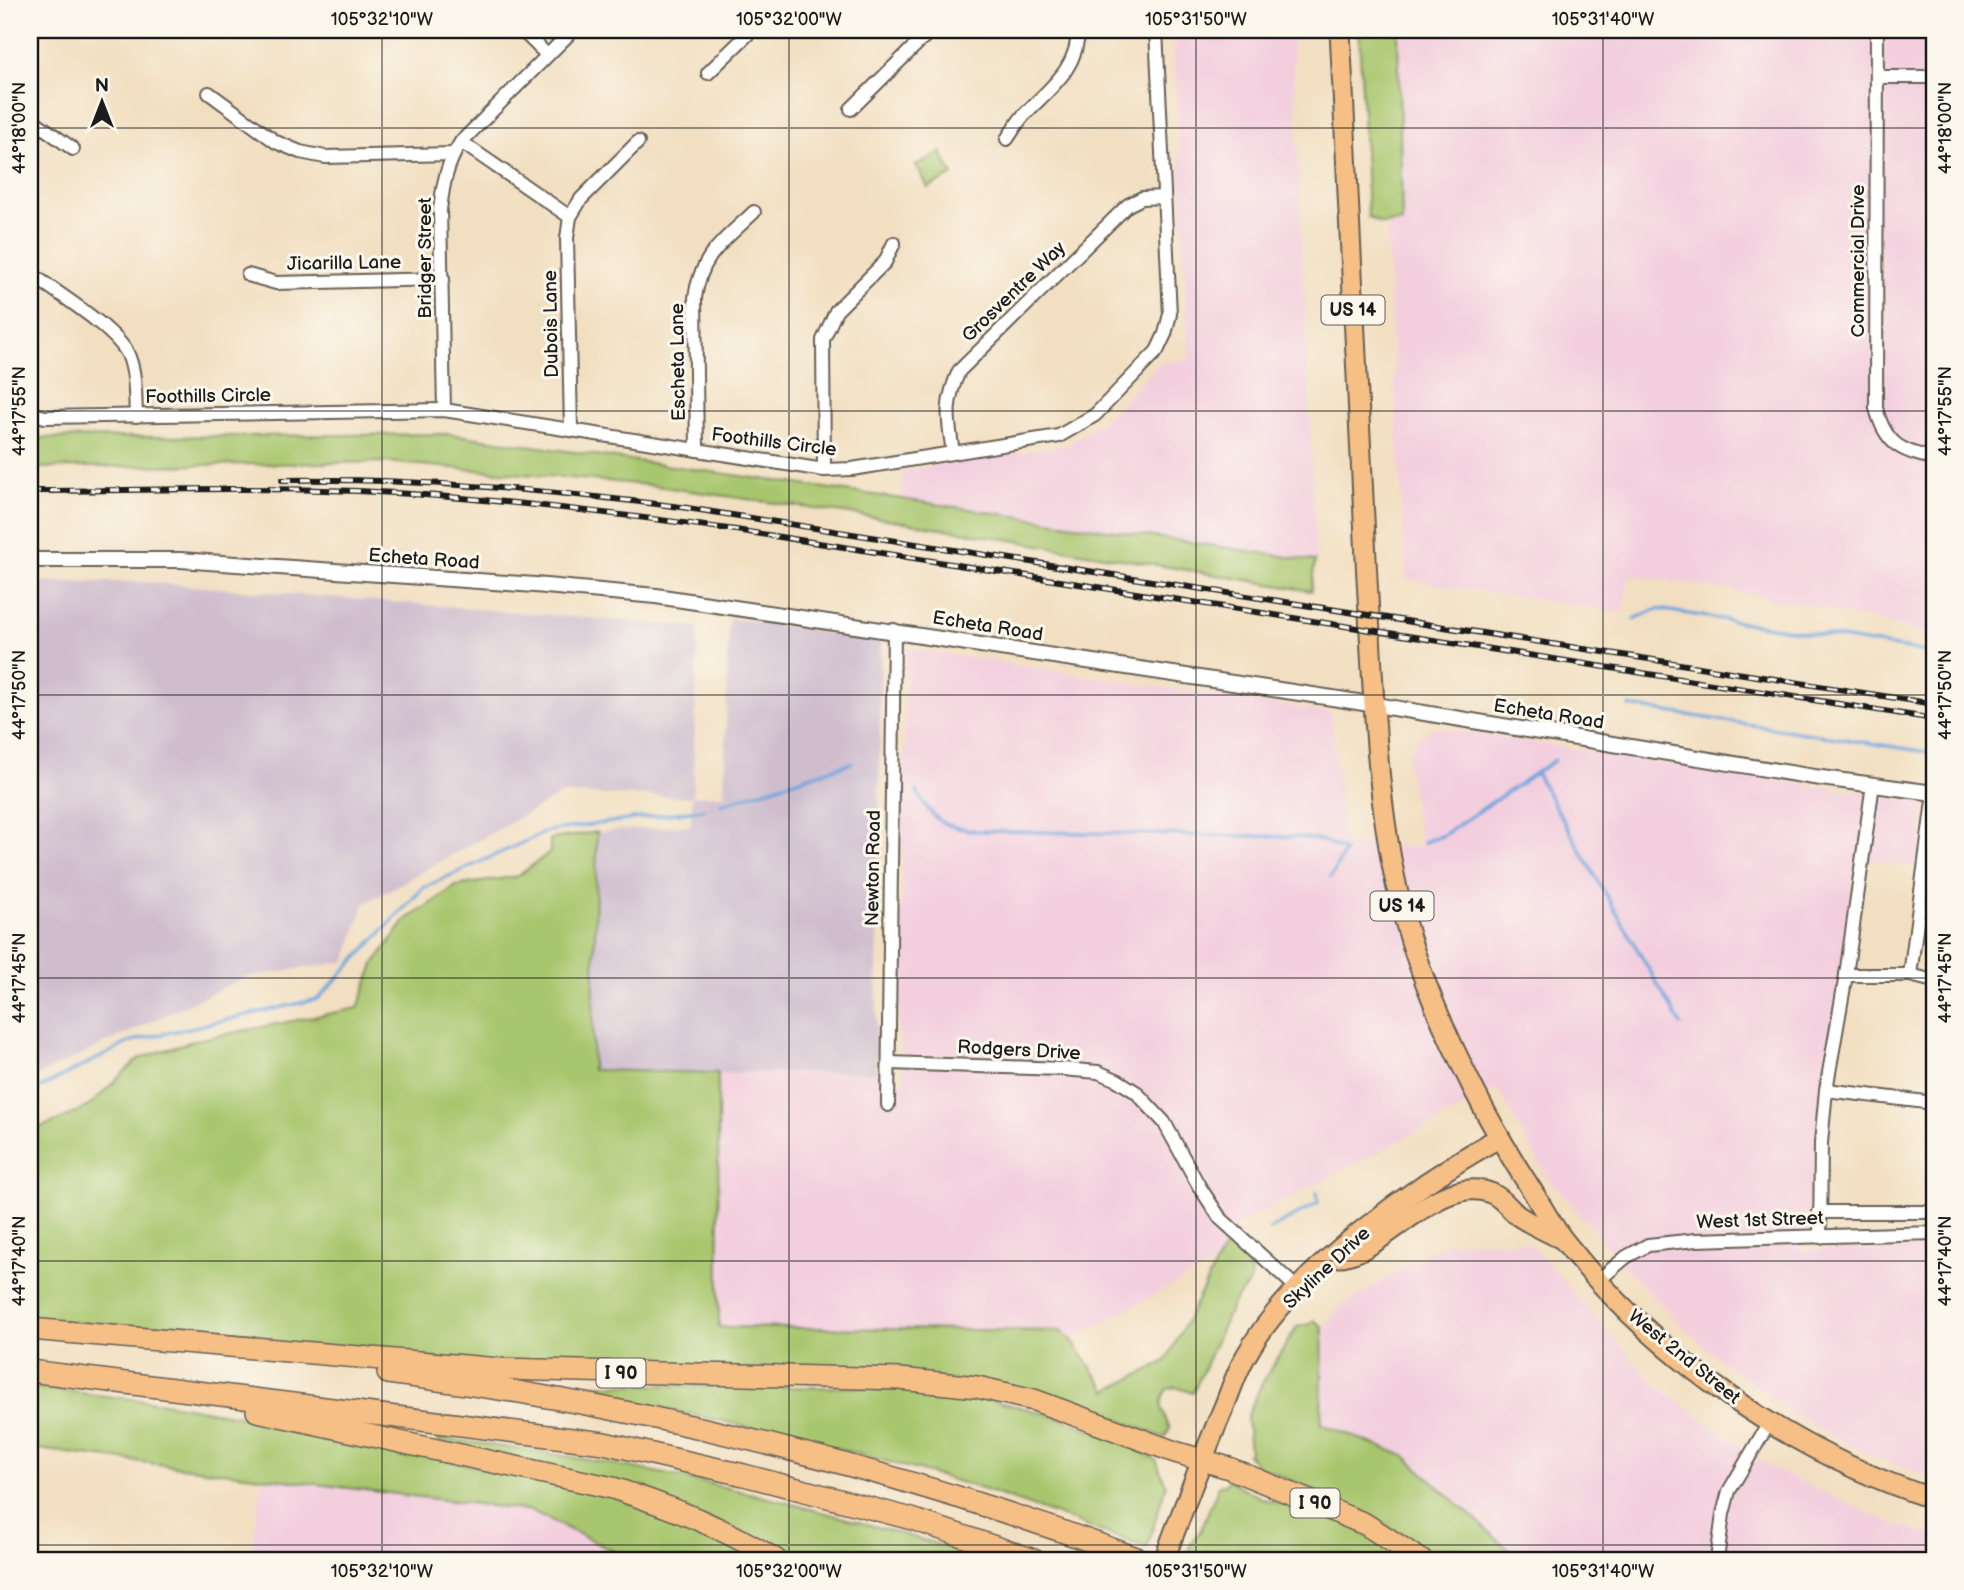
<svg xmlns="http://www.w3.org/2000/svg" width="1964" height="1590" viewBox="0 0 1964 1590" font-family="'Balsamiq Sans',sans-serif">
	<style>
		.built { fill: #f3cfde }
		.industrial { fill: #cfbdce }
		.green { fill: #a8c66d; stroke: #627144; stroke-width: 2 }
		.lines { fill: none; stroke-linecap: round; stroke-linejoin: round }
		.stream { stroke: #6fa5dd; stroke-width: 3.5 }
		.minor-casing { stroke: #676056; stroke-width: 16 }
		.tertiary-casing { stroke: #676056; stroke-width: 18 }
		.primary-casing { stroke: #676056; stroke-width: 23 }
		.motorway-casing { stroke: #676056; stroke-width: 24 }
		.minor { stroke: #fff; stroke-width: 12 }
		.tertiary { stroke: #fff; stroke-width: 14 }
		.primary { stroke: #f5bf86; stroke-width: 19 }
		.motorway { stroke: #f5bf86; stroke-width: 21 }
		.rail-casing { stroke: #1c1c1c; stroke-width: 6 }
		.rail { stroke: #fbf7ec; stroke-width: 3.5; stroke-dasharray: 10; stroke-linecap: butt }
		.ticks { fill: none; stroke: #1c1c1c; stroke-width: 2; stroke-opacity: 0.45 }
		.labels { text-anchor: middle; stroke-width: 6; stroke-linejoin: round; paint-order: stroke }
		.shield { fill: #fbf7ec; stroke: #5f5e5a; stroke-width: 2 }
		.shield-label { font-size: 18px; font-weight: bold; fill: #1c1c1c }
		.street-label { font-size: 19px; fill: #1c1c1c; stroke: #fbf7ec }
		.neatline { fill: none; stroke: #1c1c1c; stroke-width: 2.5 }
		.ticks-label { font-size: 18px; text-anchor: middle; fill: #1c1c1c }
	</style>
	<rect width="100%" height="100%" fill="#fbf7ec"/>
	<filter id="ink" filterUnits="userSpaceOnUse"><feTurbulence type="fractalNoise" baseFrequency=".0143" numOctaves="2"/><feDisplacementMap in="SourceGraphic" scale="14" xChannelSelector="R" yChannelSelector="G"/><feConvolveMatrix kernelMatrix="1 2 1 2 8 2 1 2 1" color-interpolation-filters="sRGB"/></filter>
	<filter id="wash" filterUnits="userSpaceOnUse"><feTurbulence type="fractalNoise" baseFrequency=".00686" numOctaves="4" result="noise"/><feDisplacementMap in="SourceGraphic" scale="28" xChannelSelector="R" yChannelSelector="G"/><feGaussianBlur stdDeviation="1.57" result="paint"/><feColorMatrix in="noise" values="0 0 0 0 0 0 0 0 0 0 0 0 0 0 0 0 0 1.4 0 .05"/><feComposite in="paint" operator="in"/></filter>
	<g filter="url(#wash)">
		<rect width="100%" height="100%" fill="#f2dfc1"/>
		<g class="built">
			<path d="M1173 30H1292L1316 561 902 499V471L1067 445 1106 419 1160 362 1189 360Z"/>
			<path d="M1382 30H1934V634L1754 594 1629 575 1623 613 1406 579 1389 291Z"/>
			<path d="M906 648 1331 713 1344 844 1421 847 1406 754 1419 738 1434 727 1926 803 1919 867 1856 858 1802 1250 1934 1247V1479L1868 1454 1843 1442 1790 1411 1708 1350 1638 1282 1547 1177 1498 1089 1238 1225 1217 1262 1071 1339 1061 1331 719 1327 718 1073 876 1072 905 1083 899 1025Z"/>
			<path d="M1447 1242H1529L1649 1379 1712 1427 1777 1471 1893 1524 1934 1535V1560H1520L1405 1456 1321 1424 1323 1327 1341 1306Z"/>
			<path d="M262 1476 532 1511 631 1560H251Z"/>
		</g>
		<path class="industrial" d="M30 582H144L698 627 693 796 724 795 729 618 881 641 876 1072 718 1073 592 1070 597 832 691 825 692 797 562 794 364 904 345 962 246 977 30 1079Z"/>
		<g class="green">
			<path d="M1359 30H1398L1402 222 1382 224 1368 217Z"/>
			<path d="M941 152 953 175 928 188 916 165Z"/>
			<path d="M449 434 902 499 1315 561 1311 591 892 520 649 485 385 462 30 468V438Z"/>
			<path d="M597 832 592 1070 718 1073 719 1327 1061 1331 1071 1339 1107 1391 1166 1361 1226 1244 1250 1265 1251 1280 1232 1305 1193 1393 1176 1387 1167 1389C1157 1403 1163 1414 1170 1428L1165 1438 1084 1405 977 1381 504 1366 30 1318V1131L57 1121 89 1106 138 1059 196 1040 358 1008 374 964 406 920 456 886 518 876 550 852V839Z"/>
			<path d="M1314 1320 1323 1327 1321 1424 1405 1456 1520 1560H1443L1370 1515 1258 1466 1247 1454 1250 1453 1247 1417 1262 1383 1297 1327 1310 1324Z"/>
			<path d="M563 1384C633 1385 704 1386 775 1387 826 1388 878 1386 929 1391 1002 1398 1093 1423 1156 1460L1166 1485 1147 1548C1084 1526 1021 1500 956 1481 826 1443 695 1413 562 1389Z"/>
			<path d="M30 1387 164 1403 283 1424 615 1497 725 1540 756 1560H631L532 1511 30 1448Z"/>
			<path d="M439 1438C513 1448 587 1458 660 1473 772 1496 881 1527 990 1560H794L754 1536 438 1441Z"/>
			<path d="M1228 1480 1263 1499 1341 1521 1408 1560H1184L1193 1539 1200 1532 1219 1485 1226 1484Z"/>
		</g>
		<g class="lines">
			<g class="stream">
				<path d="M1634 619 1658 609 1934 653"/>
				<path d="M1629 706 1934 753"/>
				<path d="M1536 773 1681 1025"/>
				<path d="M917 791C932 822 946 828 978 831L1299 837 1324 841 1345 851 1331 877"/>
				<path d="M721 804 851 763"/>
				<path d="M1424 842 1442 836 1555 760"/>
				<path d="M30 1093 132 1041 318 999 423 888 548 831 705 809"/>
				<path d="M1269 1230 1318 1203 1317 1192"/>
			</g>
		</g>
	</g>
	<g filter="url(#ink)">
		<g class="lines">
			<g class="minor-casing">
				<g id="minor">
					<path d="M517 30 527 35 547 55"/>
					<path d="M1877 30 1876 408C1885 443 1900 452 1934 458"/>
					<path d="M708 73 752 30"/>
					<path d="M1877 77H1934"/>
					<path d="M209 93 276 142 300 152 325 157 453 154"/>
					<path d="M851 109 931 30"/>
					<path d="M30 118 73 149"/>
					<path d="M1007 139C1012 132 1017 123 1023 116 1048 89 1078 70 1078 30"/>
					<path d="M461 142 570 217"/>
					<path d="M30 273C54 291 119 330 129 357 136 375 135 396 136 416"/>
					<path d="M248 275 276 283 443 279"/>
					<path d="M444 410 440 210C443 184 447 163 461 142L573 30"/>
					<path d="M30 413 45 417 444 410 824 470 852 469 1059 436 1095 415 1157 351 1165 334 1170 314 1156 30"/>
					<path d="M571 430 567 238 570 217 581 199 638 142"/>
					<path d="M697 450 695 298C701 254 724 241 754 212"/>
					<path d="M953 453C948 418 944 405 959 371L1128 205 1142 198 1164 197"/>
					<path d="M824 470 823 340 836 311 885 262 894 243"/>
					<path d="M1846 975H1910L1934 981"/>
					<path d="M1910 975 1934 793"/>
					<path d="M889 1063 1062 1069 1098 1072 1117 1080 1136 1092 1164 1122 1199 1186 1220 1218 1298 1289"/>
					<path d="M1826 1090 1934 1103"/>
					<path d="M888 1105 894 630"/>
					<path d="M1819 1212H1934"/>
					<path d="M1820 1237 1821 1143 1826 1090 1846 975 1873 784"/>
					<path d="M1599 1280 1626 1257 1648 1245 1696 1240 1934 1233"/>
					<path d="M1717 1560 1723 1514 1729 1491 1769 1423"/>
				</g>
			</g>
			<g class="tertiary-casing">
				<path id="tertiary" d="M30 560H180L535 585 656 596 1339 699 1814 777 1934 793"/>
			</g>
			<g class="primary-casing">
				<g id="primary">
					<path d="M1340 30C1348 213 1357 396 1367 579 1374 692 1375 812 1405 921 1421 979 1446 1034 1473 1088 1491 1124 1511 1158 1533 1192 1543 1209 1553 1227 1565 1242 1659 1360 1791 1453 1934 1499"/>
					<path d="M1339 1257C1345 1255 1353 1254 1359 1251 1397 1234 1447 1173 1493 1194 1503 1199 1509 1208 1517 1215 1530 1224 1546 1231 1560 1238"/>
					<path d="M1164 1560C1183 1509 1202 1458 1224 1407 1231 1390 1237 1370 1247 1354 1292 1272 1418 1184 1498 1138"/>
				</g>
			</g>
			<g class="motorway-casing">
				<g id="motorway">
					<path d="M30 1329 500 1369 900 1379 977 1387 1034 1400 1175 1452 1229 1468 1365 1524 1421 1560"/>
					<path d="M30 1371 604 1443 744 1475 912 1519 1034 1560"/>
					<path d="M388 1373C432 1379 476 1385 519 1392 731 1428 941 1485 1142 1560"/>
					<path d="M257 1411 613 1488C671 1507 725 1528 776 1560"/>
				</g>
			</g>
			<use href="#minor" class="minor"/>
			<use href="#tertiary" class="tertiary"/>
			<use href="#primary" class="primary"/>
			<use href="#motorway" class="motorway"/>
			<g class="rail-casing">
				<g id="rail">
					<path d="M282 480C415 478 548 490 681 507L1934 704"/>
					<path d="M30 491C139 490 248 487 358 491 484 497 611 513 736 530L1934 719"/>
				</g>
			</g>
			<use href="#rail" class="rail"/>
		</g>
	</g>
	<path class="ticks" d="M382 30V1560M789 30V1560M1196 30V1560M1603 30V1560M30 128H1934M30 411H1934M30 695H1934M30 978H1934M30 1261H1934M30 1545H1934"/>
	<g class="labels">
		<g class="shield">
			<rect x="1321.5" y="295.5" width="63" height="29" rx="5"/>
			<rect x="1370.5" y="891.5" width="63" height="29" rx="5"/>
			<rect x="596.5" y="1358.5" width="49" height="29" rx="5"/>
			<rect x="1290.5" y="1488.5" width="49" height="29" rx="5"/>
		</g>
		<g class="shield-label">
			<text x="1353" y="316">US 14</text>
			<text x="1402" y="912">US 14</text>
			<text x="621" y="1379">I 90</text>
			<text x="1315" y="1509">I 90</text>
		</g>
		<g class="street-label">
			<text transform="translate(424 258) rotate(-90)" y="7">Bridger Street</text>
			<text transform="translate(1857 261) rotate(-90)" y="7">Commercial Drive</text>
			<text transform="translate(344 262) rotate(-1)" y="7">Jicarilla Lane</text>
			<text transform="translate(1013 291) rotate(-44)" y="7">Grosventre Way</text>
			<text transform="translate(550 324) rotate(-91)" y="7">Dubois Lane</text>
			<text transform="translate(677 362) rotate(-91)" y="7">Escheta Lane</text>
			<text transform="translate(208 395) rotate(-1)" y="7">Foothills Circle</text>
			<text transform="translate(774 441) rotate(7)" y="7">Foothills Circle</text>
			<text transform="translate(424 558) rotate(4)" y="7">Echeta Road</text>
			<text transform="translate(988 625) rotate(9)" y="7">Echeta Road</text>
			<text transform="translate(1549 713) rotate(9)" y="7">Echeta Road</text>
			<text transform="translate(872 868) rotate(-89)" y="7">Newton Road</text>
			<text transform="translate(1019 1049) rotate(3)" y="7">Rodgers Drive</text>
			<text transform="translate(1760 1219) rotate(-2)" y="7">West 1st Street</text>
			<text transform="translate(1326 1267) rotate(-43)" y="7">Skyline Drive</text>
			<text transform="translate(1685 1356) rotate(39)" y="7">West 2nd Street</text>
		</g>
	</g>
	<rect width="1964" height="1590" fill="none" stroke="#fbf7ec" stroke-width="77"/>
	<g transform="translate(102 102)" stroke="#fbf7ec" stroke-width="5" paint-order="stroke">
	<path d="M0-5L12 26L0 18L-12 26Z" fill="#1c1c1c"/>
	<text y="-10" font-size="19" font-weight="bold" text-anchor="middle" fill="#1c1c1c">N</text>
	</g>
	<rect x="38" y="38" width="1888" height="1514" class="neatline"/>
	<g class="ticks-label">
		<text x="382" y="25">105°32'10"W</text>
		<text x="789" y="25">105°32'00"W</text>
		<text x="1196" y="25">105°31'50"W</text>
		<text x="1603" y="25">105°31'40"W</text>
		<text transform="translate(19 128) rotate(-90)" y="6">44°18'00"N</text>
		<text transform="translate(1945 128) rotate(-90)" y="6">44°18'00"N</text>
		<text transform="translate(19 411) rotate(-90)" y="6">44°17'55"N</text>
		<text transform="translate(1945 411) rotate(-90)" y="6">44°17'55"N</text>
		<text transform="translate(19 695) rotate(-90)" y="6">44°17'50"N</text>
		<text transform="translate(1945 695) rotate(-90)" y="6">44°17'50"N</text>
		<text transform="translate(19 978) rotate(-90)" y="6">44°17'45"N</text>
		<text transform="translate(1945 978) rotate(-90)" y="6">44°17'45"N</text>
		<text transform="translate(19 1261) rotate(-90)" y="6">44°17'40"N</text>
		<text transform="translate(1945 1261) rotate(-90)" y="6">44°17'40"N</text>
		<text x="382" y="1577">105°32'10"W</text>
		<text x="789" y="1577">105°32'00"W</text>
		<text x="1196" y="1577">105°31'50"W</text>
		<text x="1603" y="1577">105°31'40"W</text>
	</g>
</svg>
